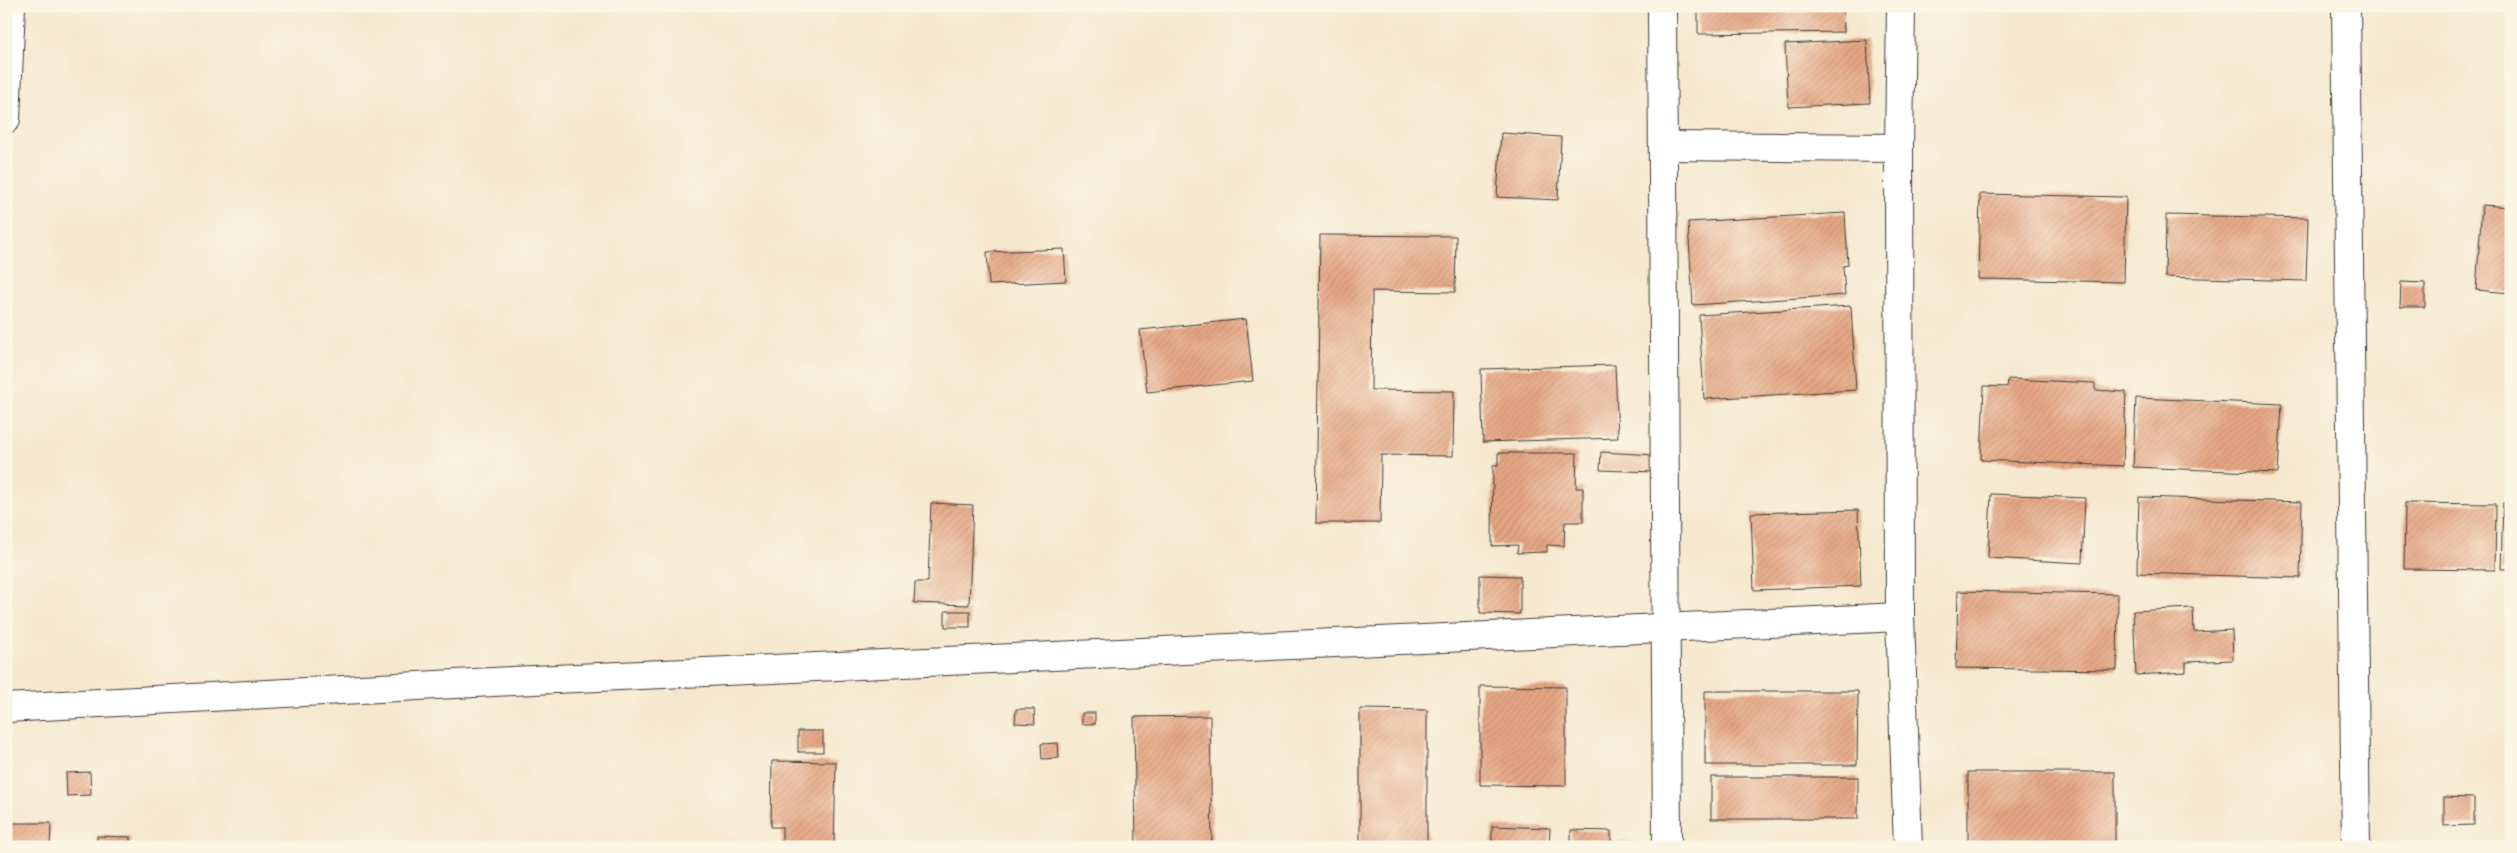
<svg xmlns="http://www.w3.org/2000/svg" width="2517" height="853" viewBox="0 0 2517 853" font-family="'IM FELL DW Pica',serif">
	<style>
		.building { fill: url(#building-hatch) }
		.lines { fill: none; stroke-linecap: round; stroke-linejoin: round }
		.minor-casing { stroke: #3d3b37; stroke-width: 30 }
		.minor { stroke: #fff; stroke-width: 28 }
	</style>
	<defs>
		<pattern id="building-hatch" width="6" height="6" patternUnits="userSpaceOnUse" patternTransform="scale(1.25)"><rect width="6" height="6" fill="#e5a683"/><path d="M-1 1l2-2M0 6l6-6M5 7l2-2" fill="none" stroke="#c48e71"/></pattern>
	</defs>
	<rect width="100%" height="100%" fill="#fcf5e5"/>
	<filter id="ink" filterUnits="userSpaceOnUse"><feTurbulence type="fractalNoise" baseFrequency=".02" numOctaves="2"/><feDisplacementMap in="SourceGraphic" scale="10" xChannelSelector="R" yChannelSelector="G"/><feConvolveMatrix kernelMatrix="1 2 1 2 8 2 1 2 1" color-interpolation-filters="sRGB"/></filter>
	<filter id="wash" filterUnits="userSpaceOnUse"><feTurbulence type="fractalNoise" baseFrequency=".0096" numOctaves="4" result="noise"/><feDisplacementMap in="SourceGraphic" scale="20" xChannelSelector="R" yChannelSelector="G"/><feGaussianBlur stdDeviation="1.12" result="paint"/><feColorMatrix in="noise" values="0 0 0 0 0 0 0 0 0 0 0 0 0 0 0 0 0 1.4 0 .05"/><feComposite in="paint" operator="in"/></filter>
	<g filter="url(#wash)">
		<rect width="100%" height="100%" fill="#f5e8ce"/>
		<g id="blocks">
			<g class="building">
				<path d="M1698 6H1843L1844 32 1698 34Z"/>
				<path d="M1867 40 1870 103 1788 107 1785 44Z"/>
				<path d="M1501 133 1561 137 1558 200 1497 197Z"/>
				<path d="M1980 194 2126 197 2124 282 1978 279Z"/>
				<path d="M2482 205 2511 207V293L2476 290Z"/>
				<path d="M1845 213 1848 265 1843 266 1845 295 1693 305 1688 222Z"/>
				<path d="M2166 215 2308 218 2306 281 2165 277Z"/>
				<path d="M1320 235 1456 236 1455 292 1372 291 1371 390 1454 391 1453 456 1381 455 1380 523H1316Z"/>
				<path d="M1064 249 1066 281 989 285 987 252Z"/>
				<path d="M2401 282 2425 283V307H2400Z"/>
				<path d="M1851 306 1856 390 1704 399 1699 315Z"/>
				<path d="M1246 319 1253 381 1147 392 1140 330Z"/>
				<path d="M1615 365 1618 438 1483 442 1481 369Z"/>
				<path d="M2008 379 2095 383V390L2126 392 2123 466 1981 460 1984 386 2007 387Z"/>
				<path d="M2136 398 2282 404 2278 473 2133 467Z"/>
				<path d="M1601 452 1655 455 1654 472 1600 470Z"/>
				<path d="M1498 453H1577L1576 488H1583V522H1565L1564 546 1547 545V552L1517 553 1518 545 1492 546 1493 465H1498Z"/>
				<path d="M1991 494 2085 498 2082 563 1988 558Z"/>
				<path d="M2139 497 2302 502 2300 578 2137 573Z"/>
				<path d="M931 503 973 505 969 605 914 603 915 582H928Z"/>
				<path d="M2405 503 2496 504 2495 570 2404 569Z"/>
				<path d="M2503 503H2511V569H2501Z"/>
				<path d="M1858 510 1861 586 1754 590 1751 513Z"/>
				<path d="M1480 575 1520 576V614L1480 613Z"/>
				<path d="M1958 591 2118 594 2117 670 1956 668Z"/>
				<path d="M2193 608 2194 632 2232 630 2233 660 2186 662V672L2136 675 2133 611Z"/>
				<rect x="945" y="611" width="25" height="16"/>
				<path d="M1480 686 1566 687V786L1480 785Z"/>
				<path d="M1705 691H1858L1857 765H1705Z"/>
				<path d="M1016 709H1034L1035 724 1015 723Z"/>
				<path d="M1360 709 1427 710V847H1360Z"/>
				<rect x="1082" y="713" width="13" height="11"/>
				<path d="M1210 716 1212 847H1136L1134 717Z"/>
				<rect x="798" y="731" width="25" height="21"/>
				<path d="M1058 743 1059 758 1042 759 1041 744Z"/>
				<path d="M772 761 836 762 834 847H782V827H771Z"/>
				<path d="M90 772 91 795 67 796 66 773Z"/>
				<rect x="1968" y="772" width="147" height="75"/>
				<rect x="1711" y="777" width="147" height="42"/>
				<path d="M2444 797 2474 798V825L2444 826Z"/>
				<path d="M6 823H51L50 847H6Z"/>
				<path d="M1492 826 1550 828 1549 847H1492Z"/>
				<path d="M1571 830 1611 831V842H1635V847H1571Z"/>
				<path d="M97 836 130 837V847H97Z"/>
			</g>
		</g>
	</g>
	<g filter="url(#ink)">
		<use href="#blocks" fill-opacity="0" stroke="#3d3b37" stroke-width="1"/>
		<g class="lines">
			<g class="minor-casing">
				<g id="minor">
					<path d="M1662 6 1667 847"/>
					<path d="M1901 6 1899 148 1900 617 1908 847"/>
					<path d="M2346 6 2356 847"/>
					<path d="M6 119 11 6"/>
					<path d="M1663 146 1899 148"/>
					<path d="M6 708 512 681 1900 617"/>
				</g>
			</g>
			<use href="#minor" class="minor"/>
		</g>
	</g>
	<rect width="2517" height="853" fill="none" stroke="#fcf5e5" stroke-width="25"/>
</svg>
